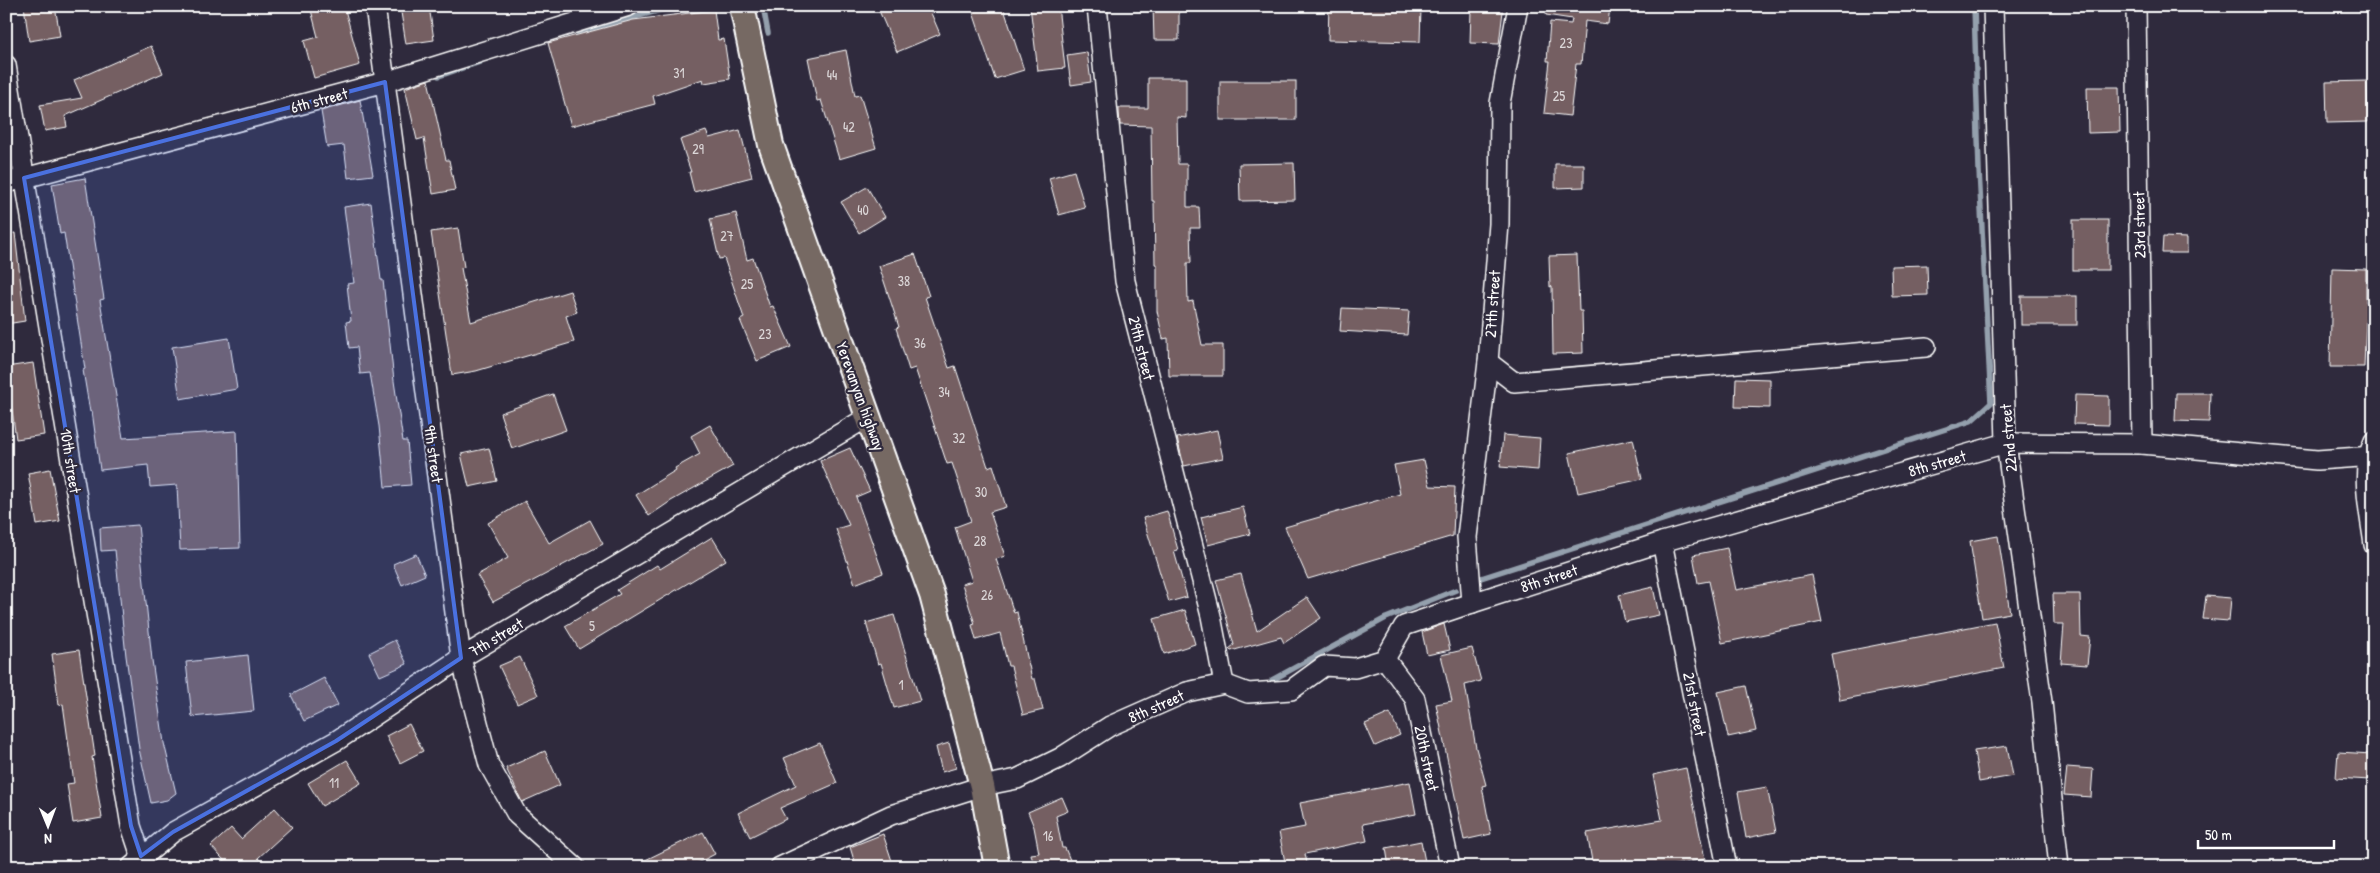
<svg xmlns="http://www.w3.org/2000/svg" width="2380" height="873" viewBox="0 0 2380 873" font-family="'Patrick Hand',sans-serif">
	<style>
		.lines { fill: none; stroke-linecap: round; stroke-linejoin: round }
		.stream { stroke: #94a0ad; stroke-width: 5.5 }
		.building { fill: #755f62; stroke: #fff }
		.minor-casing { stroke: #fff; stroke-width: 22 }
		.major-casing { stroke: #fff; stroke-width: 28 }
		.minor { stroke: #2f2a3d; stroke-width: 19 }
		.major { stroke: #766964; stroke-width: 24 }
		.marked { fill: #4a71e0; fill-opacity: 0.2; stroke: #4a71e0; stroke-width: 4; stroke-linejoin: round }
		.labels { text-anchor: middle; stroke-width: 4.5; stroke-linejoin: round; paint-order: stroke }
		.number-label { font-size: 14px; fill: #dcd7d8 }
		.street-label { font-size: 16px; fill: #fff; stroke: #2f2a3d }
	</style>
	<rect width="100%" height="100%" fill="#2f2a3d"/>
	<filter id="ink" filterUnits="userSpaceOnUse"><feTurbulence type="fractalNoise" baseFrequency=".02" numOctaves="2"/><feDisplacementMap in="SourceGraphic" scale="10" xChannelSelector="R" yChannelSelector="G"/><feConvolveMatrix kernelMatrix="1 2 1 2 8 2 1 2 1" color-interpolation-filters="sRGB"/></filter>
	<g filter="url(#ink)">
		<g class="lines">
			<g class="stream">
				<path d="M763 6 768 33"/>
				<path d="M577 32 676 6"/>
				<path d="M439 76 480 62"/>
				<path d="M1478 579 1971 421 1991 403 1979 170 1974 6"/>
				<path d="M1272 680 1386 618 1456 590"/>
			</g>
		</g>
		<g class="building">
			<path d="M24 6H55L60 36 29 41Z"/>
			<path d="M310 6H344L360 65 314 78 304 41 318 37Z"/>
			<path d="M400 6H429L434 40 406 44Z"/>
			<path d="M877 6H928L940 34 897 52Z"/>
			<path d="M971 6H1003L1024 70 995 79Z"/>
			<path d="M1030 6H1058L1065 68 1038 71Z"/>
			<path d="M1153 6H1179V40H1154Z"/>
			<path d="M1329 6 1421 8 1420 42 1328 40Z"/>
			<path d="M1547 6H1610L1608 24 1585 21 1581 64H1576L1570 116 1544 113 1550 61H1547L1550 22 1571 24 1572 19 1546 15Z"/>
			<path d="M714 10 718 40 724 39 730 79 704 83 703 79 653 96 655 104 571 126 548 43 633 20Z"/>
			<path d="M1471 10 1503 11 1499 44 1470 43Z"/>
			<path d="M151 46 163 73 65 116 67 127 45 131 40 105 82 98 74 80Z"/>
			<path d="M846 50 855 96 860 95 876 148 839 159 821 100 817 101 808 58Z"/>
			<path d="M1087 52 1091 82 1071 85 1067 55Z"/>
			<path d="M1148 78H1186V118L1177 117 1178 164H1187V207H1199L1200 228H1190L1191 263H1187L1188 302 1193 301 1202 345H1223V376H1169L1168 338 1163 339 1157 311V264H1155L1154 201H1152L1151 126 1120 125 1119 111V108H1148Z"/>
			<path d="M428 80 446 160H449L455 190 433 194 424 138 417 140 405 88Z"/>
			<rect x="1220" y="81" width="76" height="39"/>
			<path d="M2367 81 2368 122 2327 123 2326 82Z"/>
			<path d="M2087 87H2119L2120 132 2088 133Z"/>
			<path d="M360 100 373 175 348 178 344 145 327 147 321 111Z"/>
			<path d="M740 130 752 177 694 192 689 172H691L680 140 706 131 709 138Z"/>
			<path d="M1294 163 1295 200 1240 201 1239 164Z"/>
			<path d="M1555 164H1584V187L1555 188Z"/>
			<path d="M1074 171 1085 208 1059 215 1049 178Z"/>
			<path d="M85 178 104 299 100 300 123 438 237 431 240 548 180 550 177 485 150 487 148 465 100 470 92 411 90 412 83 370 85 369 64 233 60 234 52 184Z"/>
			<path d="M867 187 885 217 859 233 841 202Z"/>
			<path d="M371 203 381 280H383L394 381 403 441H407L411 485 385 487 379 426 370 373 360 374 357 347 349 348 346 322 351 321 347 284 354 283 344 207Z"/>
			<path d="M736 213 747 260 753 258 770 307 773 306 791 347 757 361 740 320 744 318 724 258 719 259 710 219Z"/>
			<rect x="2073" y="220" width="35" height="50"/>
			<path d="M458 228 464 267 461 268 471 322 570 291 577 312 566 316 574 342 476 371 452 375 431 232Z"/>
			<path d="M15 233 25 321 6 324V234Z"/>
			<path d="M2163 237 2187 238V253H2162Z"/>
			<path d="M915 254 929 296 925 297 949 368 955 366 988 467 993 465 1006 507 990 512 1005 556 996 559 1014 613 1017 612 1032 679H1035L1043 710 1023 715 1011 666H1008L1000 633 976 640 972 625 975 624 962 584 972 581 955 527 971 521 952 463 947 464 915 368 909 370 896 328 899 327 879 266Z"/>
			<path d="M1577 255 1579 311H1582L1583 353 1553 354 1552 286 1550 287 1549 256Z"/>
			<path d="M1927 265 1928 295 1892 296 1891 266Z"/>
			<path d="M2332 268 2366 269V302H2374V318H2366L2364 367H2330Z"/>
			<rect x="2021" y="296" width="56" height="29"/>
			<path d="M1342 308 1409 311 1407 335 1340 331Z"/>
			<path d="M229 338 237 389 180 399 172 347Z"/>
			<path d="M33 363 44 435 16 439 6 367Z"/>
			<path d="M1736 378 1770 379V408L1735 407Z"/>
			<path d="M2176 393H2210L2209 422 2175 421Z"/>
			<path d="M553 394 566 430 512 449 500 413Z"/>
			<path d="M2075 395 2109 396V425L2074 424Z"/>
			<path d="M710 425 733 466 671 501 649 516 636 495 676 470 675 468 700 454 691 436Z"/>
			<path d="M1217 430 1223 458 1184 466 1177 438Z"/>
			<path d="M1503 435 1540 438 1538 470 1500 467Z"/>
			<path d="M1633 439 1642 479 1578 493 1569 453Z"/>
			<path d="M489 448 497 481 469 487 461 454Z"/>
			<path d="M850 448 870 491 856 497 883 573 855 584 836 529 849 525 820 461Z"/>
			<path d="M1424 460 1430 486 1455 487 1453 536 1308 579 1285 527 1400 494 1394 465Z"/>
			<path d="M50 469 60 521 37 525 28 473Z"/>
			<path d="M525 501 549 543 590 520 603 544 493 602 477 575 508 558 488 523Z"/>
			<path d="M1243 507 1250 534 1208 545 1201 517Z"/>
			<path d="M1167 511 1178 550 1174 551 1187 597 1169 602 1143 518Z"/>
			<path d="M138 525 152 660 164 743 176 793 167 800 151 803 139 749 126 656 115 550 101 551 100 528Z"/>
			<path d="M1998 536 2010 613 1982 618 1970 541Z"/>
			<path d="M712 537 726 560 579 649 565 626 620 594 617 590 657 565 660 569Z"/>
			<path d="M1727 548 1736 590 1812 575 1822 622 1722 643 1709 581 1698 583 1693 555Z"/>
			<path d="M416 554 425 575 402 585 393 564Z"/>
			<path d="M1241 574 1257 631 1307 597 1321 618 1284 643 1281 637 1231 651 1229 649 1234 645 1216 580Z"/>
			<path d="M1653 587 1659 615 1625 622 1619 595Z"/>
			<path d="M2053 594H2080L2081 636 2090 637 2087 665 2061 663 2064 624H2054Z"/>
			<path d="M2206 596 2231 598 2229 621 2203 619Z"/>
			<path d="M1185 610 1195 644 1164 654 1154 619Z"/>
			<path d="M894 615 920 701 894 708 881 663 878 664 866 623Z"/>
			<path d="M1995 622 2004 668 1840 700 1831 654Z"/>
			<path d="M1444 624 1450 650 1427 655 1422 632Z"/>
			<path d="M395 640 407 664 380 676 369 653Z"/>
			<path d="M1472 648 1481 681 1465 685 1476 748 1486 785 1482 786 1491 834 1464 840 1436 704 1452 701 1441 655Z"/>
			<path d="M79 650 95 756 92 757 102 818 73 823 67 784 74 783 63 704 59 705 52 654Z"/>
			<path d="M248 655 254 711 192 717 186 662Z"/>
			<path d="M520 657 538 695 517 704 499 666Z"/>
			<path d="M324 678 338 705 304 721 291 695Z"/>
			<path d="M1746 686 1756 731 1728 737 1718 692Z"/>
			<path d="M1390 713 1400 735 1375 746 1365 724Z"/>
			<path d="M409 724 423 751 400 763 386 736Z"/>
			<path d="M820 743 837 783 780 808 786 819 750 837 738 813 796 785 784 758Z"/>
			<path d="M949 743 956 768 942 772 936 747Z"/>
			<path d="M2007 746 2013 776 1979 782 1974 751Z"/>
			<path d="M545 751 560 785 522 802 506 768Z"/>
			<path d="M2338 752 2372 754 2370 780 2336 778Z"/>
			<path d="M347 760 361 783 322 806 308 783Z"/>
			<path d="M2067 767 2093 769 2091 797 2064 795Z"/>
			<path d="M1686 768 1705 859 1665 867H1593L1587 833 1662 820 1653 775Z"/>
			<path d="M1410 782 1416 814 1363 824 1367 841 1305 854 1308 867H1286L1279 832 1305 827 1300 803Z"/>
			<path d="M1767 787 1776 832 1746 838 1738 792Z"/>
			<path d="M1062 797 1068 811 1056 816 1062 848H1065L1070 860 1056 867H1034L1031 854 1039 853 1034 827 1028 812Z"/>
			<path d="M275 808 292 827 258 858 266 867H230L211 846 231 828 241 839Z"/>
			<path d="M703 832 715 854 690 867H631Z"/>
			<path d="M883 834 894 867H856L850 847Z"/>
			<path d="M1421 841 1426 867H1389L1386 848Z"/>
		</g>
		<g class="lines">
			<g class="minor-casing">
				<g id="minor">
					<path d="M375 6 461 658 489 765 517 815 575 867"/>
					<path d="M1097 6 1125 281 1211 616 1224 684"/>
					<path d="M1993 6 2006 443 2042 702 2059 867"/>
					<path d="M2136 6 2142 444"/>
					<path d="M6 65 131 826 141 856"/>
					<path d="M6 183 385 82 629 6"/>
					<path d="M1488 362 1514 382 1926 347"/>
					<path d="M2374 441C2359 473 2370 512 2374 545"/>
					<path d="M1662 542 1727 867"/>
					<path d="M1472 603 1467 537 1488 362 1499 224 1500 103 1518 6"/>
					<path d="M1385 659 1415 699 1450 867"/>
					<path d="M131 867 173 832 336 741 461 658 868 417"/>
					<path d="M780 867 891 815 982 786 1017 779 1060 758 1110 726 1187 692 1224 684 1248 693 1291 690 1324 666 1355 668 1385 659 1404 626 1472 603 1662 542 2006 443 2142 444 2317 460 2374 456"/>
				</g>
			</g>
			<g class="major-casing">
				<path id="major" d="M742 6 771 145 932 595 982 786 997 867"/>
			</g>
			<use href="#minor" class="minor"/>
			<use href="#major" class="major"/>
		</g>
	</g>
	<path class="marked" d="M385 82 461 658 336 741 173 832 141 856 131 826 24 178Z"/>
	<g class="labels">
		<g class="number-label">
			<text x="1566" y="48">23</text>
			<text x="679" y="78">31</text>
			<text x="832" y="80">44</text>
			<text x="1559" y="101">25</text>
			<text x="849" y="132">42</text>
			<text x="698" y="154">29</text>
			<text x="863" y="215">40</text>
			<text x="727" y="241">27</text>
			<text x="904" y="286">38</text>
			<text x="747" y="289">25</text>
			<text x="765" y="339">23</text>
			<text x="920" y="348">36</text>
			<text x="944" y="397">34</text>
			<text x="959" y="443">32</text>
			<text x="981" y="497">30</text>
			<text x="980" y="546">28</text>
			<text x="987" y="600">26</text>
			<text x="592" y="631">5</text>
			<text x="901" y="690">1</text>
			<text x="334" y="788">11</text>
			<text x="1048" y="841">16</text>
		</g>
		<g class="street-label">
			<text transform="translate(319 100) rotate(-15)" y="6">6th street</text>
			<text transform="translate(2139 225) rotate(-91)" y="6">23rd street</text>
			<text transform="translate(1492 304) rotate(-86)" y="6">27th street</text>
			<text transform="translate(1142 348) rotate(76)" y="6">29th street</text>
			<text transform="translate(861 396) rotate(70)" y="6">Yerevanyan highway</text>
			<text transform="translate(2008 438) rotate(-95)" y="6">22nd street</text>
			<text transform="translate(434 454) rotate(82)" y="6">9th street</text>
			<text transform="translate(71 461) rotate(81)" y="6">10th street</text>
			<text transform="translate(1937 463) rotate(-16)" y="6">8th street</text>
			<text transform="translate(1549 578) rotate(-18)" y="6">8th street</text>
			<text transform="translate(496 637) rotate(-31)" y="6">7th street</text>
			<text transform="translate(1695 704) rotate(79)" y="6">21st street</text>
			<text transform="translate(1156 706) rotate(-24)" y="6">8th street</text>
			<text transform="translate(1427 758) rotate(78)" y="6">20th street</text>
		</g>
	</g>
	<rect width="2380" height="873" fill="none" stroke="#2f2a3d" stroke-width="25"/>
	<rect x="12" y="12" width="2355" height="848" fill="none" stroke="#fff" stroke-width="2" filter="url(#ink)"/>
	<g transform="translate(48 826) rotate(179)" stroke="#2f2a3d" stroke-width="4" paint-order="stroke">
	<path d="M0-4L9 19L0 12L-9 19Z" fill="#ffffff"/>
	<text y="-8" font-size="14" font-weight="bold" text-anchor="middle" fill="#ffffff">N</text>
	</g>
	<path d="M2198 840v8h136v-8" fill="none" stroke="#ffffff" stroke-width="2.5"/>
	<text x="2205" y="840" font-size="15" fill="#ffffff" stroke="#2f2a3d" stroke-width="4" paint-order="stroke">50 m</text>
</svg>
